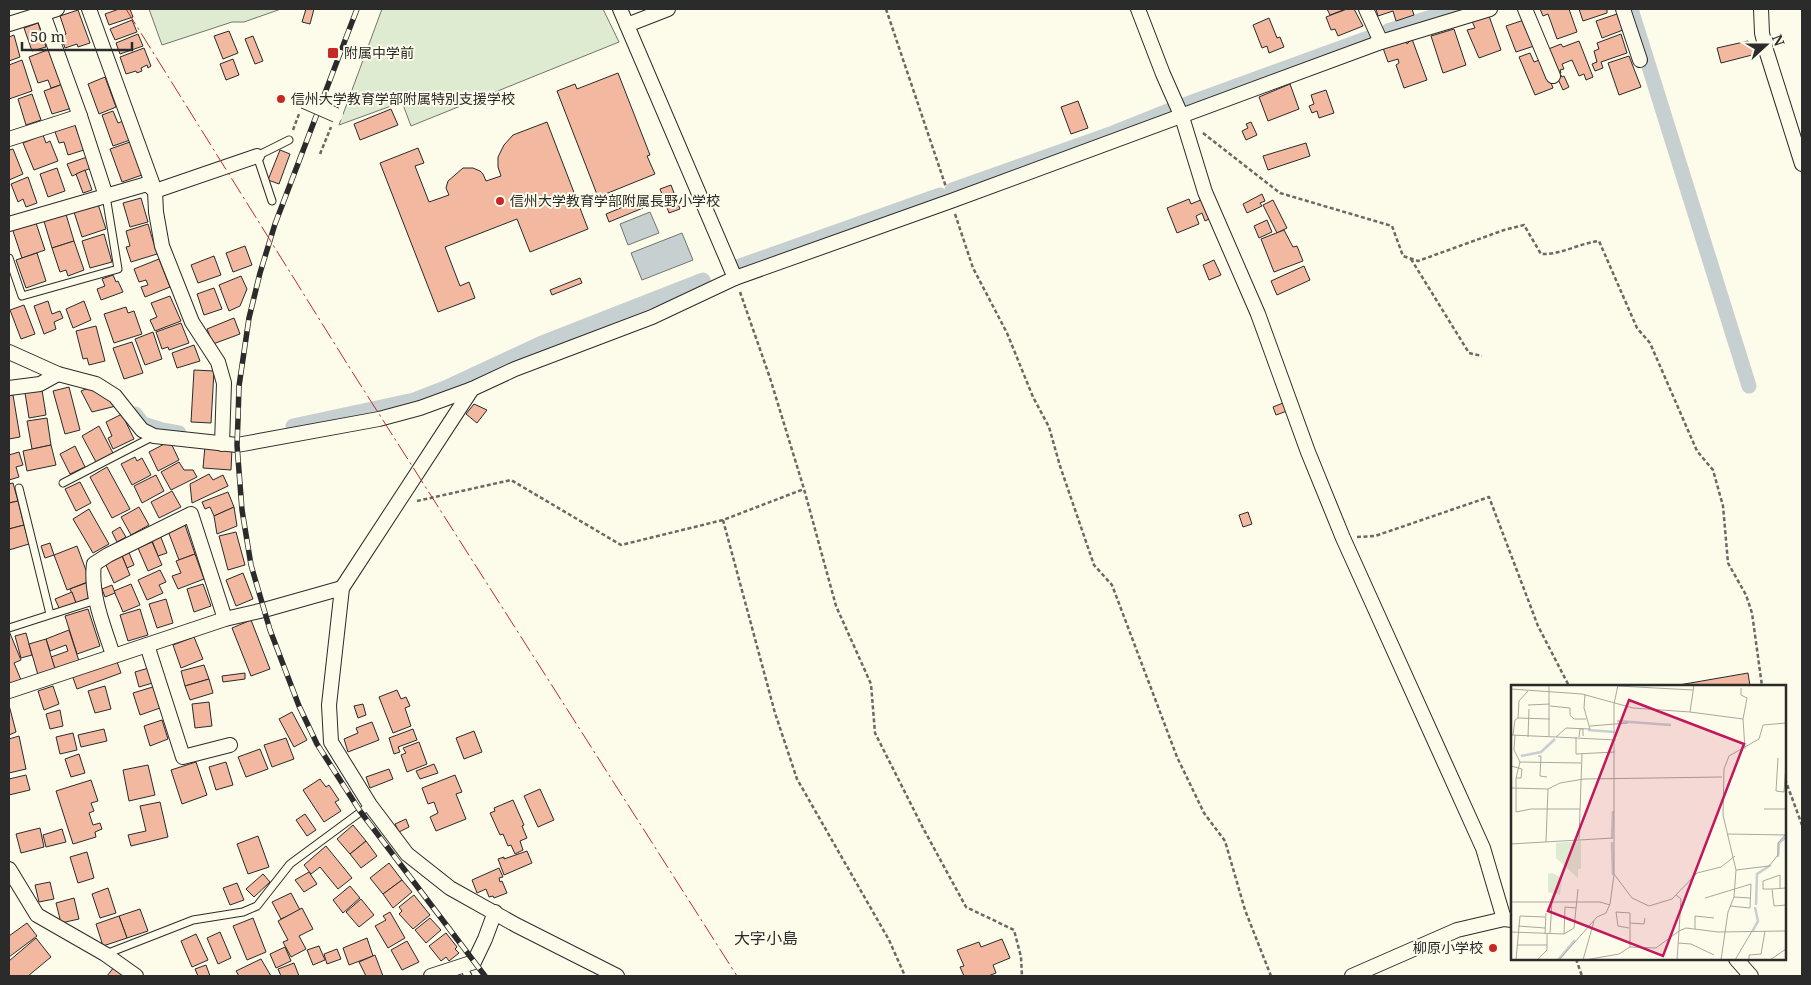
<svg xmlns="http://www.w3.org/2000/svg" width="1811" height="985" viewBox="0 0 1811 985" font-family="'Noto Serif','Noto Sans JP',serif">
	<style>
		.green { fill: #deebd1; stroke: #74746e }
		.water { fill: #c7d0d0; stroke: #74746e }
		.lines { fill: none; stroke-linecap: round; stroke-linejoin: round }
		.canal { stroke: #c7d0d0; stroke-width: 15 }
		.building { fill: #f2b8a0; stroke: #2b2b2b }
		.lane-casing { stroke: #2b2b2b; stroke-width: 9 }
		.street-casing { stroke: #2b2b2b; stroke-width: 16 }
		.path { stroke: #6a6964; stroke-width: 2.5; stroke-dasharray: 4 2.5; stroke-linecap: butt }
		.lane { stroke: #fdfbea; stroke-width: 7 }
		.street { stroke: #fdfbea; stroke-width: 14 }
		.rail-casing { stroke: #2b2b2b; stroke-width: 5.5 }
		.rail { stroke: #fdfbea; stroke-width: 4; stroke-dasharray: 11; stroke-linecap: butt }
		.street-bridge-casing { stroke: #2b2b2b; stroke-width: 16; stroke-linecap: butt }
		.street-bridge { stroke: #fdfbea; stroke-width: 14 }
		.power { stroke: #c62828; stroke-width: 1; stroke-dasharray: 18 4 2.5 4; stroke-linecap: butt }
		.poi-dot { fill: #c62828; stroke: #fdfbea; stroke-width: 2 }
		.labels { text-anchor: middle; stroke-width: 4; stroke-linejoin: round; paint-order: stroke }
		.poi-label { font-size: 14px; fill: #2b2b2b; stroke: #fdfbea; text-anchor: start }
		.quarter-label { font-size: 16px; fill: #2b2b2b; stroke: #fdfbea }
		.inset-river { fill: none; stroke: #c7d0d0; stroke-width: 2.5 }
		.inset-road { fill: none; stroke: #a9a89e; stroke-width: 1 }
		.view { fill: #c2185b; fill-opacity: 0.15; stroke: #c2185b; stroke-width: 2.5 }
		.inset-edge { fill: none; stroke: #2b2b2b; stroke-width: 2.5 }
	</style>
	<rect width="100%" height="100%" fill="#fdfbea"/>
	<g class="green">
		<path d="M149 9H281L244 22H232L162 45Z"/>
		<path d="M382 9H603L619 42 411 126 402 102 339 125Z"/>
	</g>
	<g class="water">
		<path d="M650 212 659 233 628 245 620 224Z"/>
		<path d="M682 233 693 260 642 280 631 253Z"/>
	</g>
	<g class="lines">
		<g class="canal">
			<path d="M1631 9 1749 386"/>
			<path d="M1388 31 1457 9"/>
			<path d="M1184 105 1368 38"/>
			<path d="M952 190 1113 133 1173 109"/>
			<path d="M737 267 940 195"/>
			<path d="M135 414 143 424 162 430 179 433"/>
			<path d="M293 426 414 400 445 388 542 343 703 280"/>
		</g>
	</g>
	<g class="building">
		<path d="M119 9H130L133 17 109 25 105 14Z"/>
		<path d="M306 9H314L310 24 302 22Z"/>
		<path d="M1327 9H1346L1330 15Z"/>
		<path d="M1347 9H1354L1363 26 1338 36 1335 29 1331 30 1326 17Z"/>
		<path d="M1376 9H1412L1414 15 1396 21 1393 11 1378 16Z"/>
		<path d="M1540 9H1569L1577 32 1557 39 1548 14 1543 16Z"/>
		<path d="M1579 9H1607V13L1583 21Z"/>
		<path d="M78 10 90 43 78 47 77 44 65 48 61 36 66 34 60 16Z"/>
		<path d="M1488 13 1501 50 1479 58 1467 30 1475 28 1471 19Z"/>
		<path d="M1617 14 1623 30 1602 38 1596 21Z"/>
		<path d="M1269 18 1277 38 1280 37 1284 47 1269 53 1267 46 1262 48 1253 25Z"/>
		<path d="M132 20 137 32 115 40 110 29Z"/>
		<path d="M1524 20 1534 46 1516 52 1506 26Z"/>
		<path d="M38 23 46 47 32 51 24 28Z"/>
		<path d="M1454 29 1466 65 1443 73 1431 36Z"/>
		<path d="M229 31 238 53 223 59 214 36Z"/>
		<path d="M138 34 143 46 120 54 116 43Z"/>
		<path d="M1621 34 1627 53 1601 62 1603 68 1595 71 1592 64 1597 62 1594 51 1599 49 1597 43Z"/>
		<path d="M14 35 20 57 9 61V37Z"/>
		<path d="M253 36 263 61 255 64 245 39Z"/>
		<path d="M1412 39 1427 80 1404 88 1396 65 1399 63 1398 59 1388 62 1383 48 1406 40 1407 44Z"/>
		<path d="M1579 41 1593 77 1586 80 1584 74 1579 76 1572 60 1562 64 1564 69 1560 70 1561 73 1555 75 1546 50 1561 44 1563 47Z"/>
		<path d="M1748 41 1749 44 1754 43 1756 54 1721 63 1717 48Z"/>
		<path d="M144 48 151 66 148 68 147 65 141 68 142 71 137 73 136 71 126 74 120 57Z"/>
		<path d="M50 49 63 84 51 88 48 80 38 83 29 57Z"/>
		<path d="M1530 53 1534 62 1542 59 1553 88 1535 95 1519 57Z"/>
		<path d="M1629 56 1641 87 1619 95 1608 63Z"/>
		<path d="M233 59 239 75 226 80 220 64Z"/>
		<path d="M22 60 32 91 9 99V65Z"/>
		<path d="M618 73 650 155 647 156 655 174 598 197 557 91 575 84 577 89Z"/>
		<path d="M1561 75 1562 77 1564 76 1569 87 1563 90 1557 77Z"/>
		<path d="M105 77 116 107 99 114 88 84Z"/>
		<path d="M63 84 72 108 52 114 44 91Z"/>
		<path d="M1290 84 1299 109 1268 121 1259 97Z"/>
		<path d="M1326 90 1334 113 1319 118 1317 111 1312 113 1309 106 1314 104 1311 95Z"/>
		<path d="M32 94 41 120 26 125 18 99Z"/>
		<path d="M1078 101 1088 128 1071 134 1061 107Z"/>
		<path d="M391 109 398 125 360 140 354 124Z"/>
		<path d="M113 111 118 123 123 121 130 140 113 146 102 115Z"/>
		<path d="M74 122 84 150 68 155 64 142 59 143 54 129Z"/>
		<path d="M547 122 588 229 530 252 517 219 445 247 460 286 469 282 475 298 438 312 380 163 418 148 424 163 415 166 429 202 449 195 446 188 448 181 463 168H473L480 171 483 174 486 181 501 176 498 167V157L504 145 513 135Z"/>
		<path d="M1251 122 1257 135 1246 140 1242 131 1248 128 1246 124Z"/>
		<path d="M43 135 46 143 50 141 58 161 34 170 23 143Z"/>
		<path d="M130 142 142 175 122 182 110 149Z"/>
		<path d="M1306 143 1310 156 1268 170 1263 156Z"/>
		<path d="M13 149 23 174 9 180V150Z"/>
		<path d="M280 150 290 154 279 184 268 180Z"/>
		<path d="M87 157 91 168 72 176 67 164Z"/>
		<path d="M57 168 65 191 48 197 40 174Z"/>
		<path d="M85 170 92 190 83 193 76 174Z"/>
		<path d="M28 177 37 203 26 207 23 199 18 202 11 184Z"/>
		<path d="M671 185 680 209 669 213 660 189Z"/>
		<path d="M1262 194 1265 201 1260 203 1262 206 1247 213 1243 204Z"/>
		<path d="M141 198 148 222 130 227 123 203Z"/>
		<path d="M1189 199 1191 204 1203 199 1211 218 1205 221 1202 213 1196 216 1199 224 1177 233 1167 208Z"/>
		<path d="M640 200 643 208 609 222 606 214Z"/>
		<path d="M1273 200 1287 228 1277 233 1263 205Z"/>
		<path d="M98 204 106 229 82 237 74 212Z"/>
		<path d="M65 211 74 241 52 248 43 218Z"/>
		<path d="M35 220 45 250 22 258 12 228Z"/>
		<path d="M1267 220 1272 232 1259 238 1254 226Z"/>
		<path d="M148 224 157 254 131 262 126 247 130 246 126 231Z"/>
		<path d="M1284 230 1293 247 1297 246 1303 261 1274 272 1261 239Z"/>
		<path d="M104 234 112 262 90 268 82 241Z"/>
		<path d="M74 241 84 270 68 276 66 270 60 272 52 248Z"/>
		<path d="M245 246 252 265 233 272 226 253Z"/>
		<path d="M37 253 46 281 26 288 16 260Z"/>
		<path d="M214 256 221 275 198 283 191 265Z"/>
		<path d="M159 259 170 287 145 297 141 287 148 285 146 280 139 282 134 269Z"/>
		<path d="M1214 260 1221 275 1209 280 1203 265Z"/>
		<path d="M1304 266 1310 280 1277 295 1271 281Z"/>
		<path d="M113 275 116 282 118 281 123 292 101 300 97 289 105 286 102 279Z"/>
		<path d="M241 276 247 289 240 306 229 311 219 285Z"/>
		<path d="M580 278 582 283 552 295 550 290Z"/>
		<path d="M214 288 222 309 204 315 197 294Z"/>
		<path d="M170 296 181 321 155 331 150 320 157 317 151 303Z"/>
		<path d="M48 301 52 314 60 311 63 318 54 322 56 329 44 334 34 306Z"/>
		<path d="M84 301 91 320 73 328 66 309Z"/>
		<path d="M24 305 35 334 21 339 10 310Z"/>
		<path d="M126 307 128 313 134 311 142 334 114 343 104 314Z"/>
		<path d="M234 318 240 334 213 344 207 329Z"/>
		<path d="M181 323 189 343 169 350 168 347 162 349 156 332Z"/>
		<path d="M96 326 105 361 89 365 87 358 83 359 76 331Z"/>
		<path d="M153 332 162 359 145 365 135 339Z"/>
		<path d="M132 342 143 373 124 379 113 348Z"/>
		<path d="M194 345 200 361 177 368 172 353Z"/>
		<path d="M194 370 214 371 211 423 191 422Z"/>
		<path d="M69 387 80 430 65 434 53 391Z"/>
		<path d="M86 389H92L107 397 116 406 92 412 81 391Z"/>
		<path d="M42 390 46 415 29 418 25 393Z"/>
		<path d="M9 395H13L20 437 9 439Z"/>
		<path d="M1283 403 1287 411 1276 415 1273 407Z"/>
		<path d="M474 404 487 410 477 423 466 414Z"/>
		<path d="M122 414 134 439 113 449 108 438 112 436 106 422Z"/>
		<path d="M47 418 51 445 32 449 27 421Z"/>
		<path d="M99 426 113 453 96 462 82 436Z"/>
		<path d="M170 441 179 460 158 471 149 452Z"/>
		<path d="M51 445 56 465 27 471 23 451Z"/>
		<path d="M75 446 85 467 70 474 60 454Z"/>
		<path d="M205 446 232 448 231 470 203 468Z"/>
		<path d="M19 452 23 465 16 467 19 477 9 480V455Z"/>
		<path d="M135 457 137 461 142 458 151 475 132 485 121 464Z"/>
		<path d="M179 462 184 470H193L197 477 171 490 161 472Z"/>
		<path d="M107 467 130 509 112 518 90 477Z"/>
		<path d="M209 474 213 480 223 475 228 486 192 503 190 484Z"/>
		<path d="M156 475 164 491 142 503 134 486Z"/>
		<path d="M80 482 91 503 76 511 65 489Z"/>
		<path d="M13 483 18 501 9 503V484Z"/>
		<path d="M172 491 181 507 159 518 151 502Z"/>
		<path d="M228 492 234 507 214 516 210 507 205 509 202 502Z"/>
		<path d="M18 501 24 525 9 529V503Z"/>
		<path d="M139 507 149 525 131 535 121 517Z"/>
		<path d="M234 507 237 526 217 534 214 516Z"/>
		<path d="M89 509 109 544 93 553 73 519Z"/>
		<path d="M1248 512 1252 524 1243 527 1239 515Z"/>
		<path d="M24 525 29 544 9 550V529Z"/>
		<path d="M185 525 195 554 179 560 168 531Z"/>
		<path d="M120 527 126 537 117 542 112 532Z"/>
		<path d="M236 532 245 565 228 570 219 536Z"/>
		<path d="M160 535 167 553 158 556 151 538Z"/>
		<path d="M152 542 162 565 148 571 138 548Z"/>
		<path d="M50 543 54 555 45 558 41 546Z"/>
		<path d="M77 546 90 581 67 590 54 555Z"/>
		<path d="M128 550 134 565 127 568 121 553Z"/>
		<path d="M195 554 204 579 178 589 172 576 181 573 176 561Z"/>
		<path d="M122 556 130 575 114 583 105 563Z"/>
		<path d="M160 570 166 582 159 585 163 593 147 600 138 580Z"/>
		<path d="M243 573 253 599 236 606 226 580Z"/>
		<path d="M86 583 91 597 76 603 70 589Z"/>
		<path d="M131 584 140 605 123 612 114 591Z"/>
		<path d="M203 584 211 606 194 612 187 589Z"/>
		<path d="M112 585 115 593 105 597 102 589Z"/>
		<path d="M72 592 76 603 60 610 55 599Z"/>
		<path d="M166 599 173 623 157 628 149 604Z"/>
		<path d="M88 609 100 646 77 654 65 616Z"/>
		<path d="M140 609 148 635 128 641 120 615Z"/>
		<path d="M251 620 270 669 251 676 232 628Z"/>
		<path d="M69 630 79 661 55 669 51 657 68 651 66 645 50 651 46 639Z"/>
		<path d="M9 631 21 660 14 663 21 680 9 685Z"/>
		<path d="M26 633 32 655 21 658 15 636Z"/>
		<path d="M194 637 203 659 181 668 173 645Z"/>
		<path d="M46 639 55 669 38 675 29 644Z"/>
		<path d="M116 659 121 673 77 689 72 675Z"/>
		<path d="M204 665 209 679 185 686 181 671Z"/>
		<path d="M152 667 156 682 139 687 135 672Z"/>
		<path d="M245 673V679L223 682 222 676Z"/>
		<path d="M1748 673 1750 686H1673Z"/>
		<path d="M209 679 213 693 190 700 185 686Z"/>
		<path d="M53 686 59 704 44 710 38 691Z"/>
		<path d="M105 686 111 709 95 713 88 691Z"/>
		<path d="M156 686 163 707 140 715 133 693Z"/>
		<path d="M397 690 401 699 406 697 410 706 405 708 411 726 393 733 379 697Z"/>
		<path d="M209 702 212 726 195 728 192 704Z"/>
		<path d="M363 704 366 715 358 718 354 706Z"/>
		<path d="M9 705 16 732 9 735Z"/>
		<path d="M60 710 63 726 50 729 46 714Z"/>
		<path d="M292 712 307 740 294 747 279 719Z"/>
		<path d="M162 720 168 739 150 746 144 726Z"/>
		<path d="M372 722 379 740 348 752 344 739 358 733 356 728Z"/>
		<path d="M104 729 107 741 81 747 78 735Z"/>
		<path d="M413 729 417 740 398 747 400 752 394 754 389 738Z"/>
		<path d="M474 731 482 752 464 759 456 738Z"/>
		<path d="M73 733 77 750 60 754 56 737Z"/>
		<path d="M19 736 26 769 9 773V739Z"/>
		<path d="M286 738 294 759 272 767 264 745Z"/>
		<path d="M419 742 427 764 407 772 401 755 406 753 403 748Z"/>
		<path d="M260 749 268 769 246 777 238 757Z"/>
		<path d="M79 754 85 773 71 777 65 759Z"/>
		<path d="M196 762 207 795 182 804 171 770Z"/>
		<path d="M226 762 233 785 216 790 209 767Z"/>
		<path d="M434 764 438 773 420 779 416 771Z"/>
		<path d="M148 765 155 795 129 801 123 770Z"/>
		<path d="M389 769 393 779 370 788 366 777Z"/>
		<path d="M26 775 30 790 9 795V779Z"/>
		<path d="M455 775 462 792 456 794 466 819 436 831 430 817 438 813 434 802 428 804 422 788Z"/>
		<path d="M320 779 326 787 329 785 339 800 335 802 341 811 324 822 303 790Z"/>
		<path d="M91 780 98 801 91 803 94 811 89 813 93 825 100 823 102 829 95 832 96 837 73 844 56 791Z"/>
		<path d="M540 789 554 820 538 827 524 796Z"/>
		<path d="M513 800 524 825 522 826 527 838 520 841 523 850 515 854 511 845 508 846 503 834 500 835 490 813 495 811 494 808Z"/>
		<path d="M160 802 168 837 131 846 128 835 146 831 140 806Z"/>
		<path d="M305 814 316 830 307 836 296 820Z"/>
		<path d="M406 819 409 827 399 832 395 824Z"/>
		<path d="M353 825 366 841 350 854 337 839Z"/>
		<path d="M40 828 44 847 21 853 16 834Z"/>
		<path d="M62 829 66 842 46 847 43 835Z"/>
		<path d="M258 836 269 867 248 874 237 844Z"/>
		<path d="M366 841 377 856 361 868 350 854Z"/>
		<path d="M326 846 352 878 338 889 320 867 311 874 304 865Z"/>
		<path d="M527 851 532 863 504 875 498 859 504 857V859Z"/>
		<path d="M87 852 94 878 78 883 70 857Z"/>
		<path d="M389 863 402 880 383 894 370 878Z"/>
		<path d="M499 868 503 877 499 878 500 882 502 881 507 893 494 898 493 896 489 897 486 889 477 893 472 880Z"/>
		<path d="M309 872 317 884 304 892 295 880Z"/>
		<path d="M263 874 270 882 254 897 246 889Z"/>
		<path d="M402 880 412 892 393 908 383 894Z"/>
		<path d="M50 882 54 899 39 902 35 885Z"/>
		<path d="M237 883 244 900 230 905 223 888Z"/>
		<path d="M350 886 360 898 343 913 333 900Z"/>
		<path d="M108 888 116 913 100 918 92 894Z"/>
		<path d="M291 893 300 910 281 919 272 902Z"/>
		<path d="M414 895 430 915 413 929 399 914 402 911 399 907Z"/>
		<path d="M74 898 79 919 61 923 56 903Z"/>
		<path d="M361 899 374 915 359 927 346 912Z"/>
		<path d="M302 908 313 929 299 936 306 949 291 957 283 942 288 940 278 921Z"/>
		<path d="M140 909 148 931 127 938 119 916Z"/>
		<path d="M390 912 405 938 388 948 375 926 386 920 383 916Z"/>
		<path d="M119 916 127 938 103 946 96 924Z"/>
		<path d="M253 918 266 952 247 960 233 926Z"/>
		<path d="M430 918 441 930 426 943 415 930Z"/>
		<path d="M27 923 37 936 9 957V936Z"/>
		<path d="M220 932 231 958 218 964 207 938Z"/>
		<path d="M446 933 457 947 455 949 459 953 449 961 446 957 441 961 429 946Z"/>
		<path d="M196 934 208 960 192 967 181 941Z"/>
		<path d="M36 938 51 957 28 976H9V961Z"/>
		<path d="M367 938 373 956 349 965 343 948Z"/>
		<path d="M1002 939 1010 958 993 965 996 973 988 976H964L960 967 964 966 957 950 979 942 981 947Z"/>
		<path d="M407 941 419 962 402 970 391 950Z"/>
		<path d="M319 946 325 960 313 965 307 950Z"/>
		<path d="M285 947 291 961 276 968 270 954Z"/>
		<path d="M337 949 341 959 327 964 324 954Z"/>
		<path d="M375 955 383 976H366L359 962Z"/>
		<path d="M261 959 271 976H239L236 971Z"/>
		<path d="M294 963 299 976H281L278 969Z"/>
		<path d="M206 965 210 976H198L195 969Z"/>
		<path d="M114 967 126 976H107Z"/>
	</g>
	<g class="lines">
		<g class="lane-casing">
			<g id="lane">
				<path d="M272 201 257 156 289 140"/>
				<path d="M9 258 22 296 118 269 106 196"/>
				<path d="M63 483 154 436"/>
				<path d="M19 488 50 614"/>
				<path d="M9 628 96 600"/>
				<path d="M106 954 193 920 243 912 257 906 290 864 370 805"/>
				<path d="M463 966 468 976"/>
			</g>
		</g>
		<g class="street-casing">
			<g id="street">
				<path d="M89 9 155 191 156 212 162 246 192 322 218 362 224 383 222 444"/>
				<path d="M620 9 735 278"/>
				<path d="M1138 9 1163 74 1182 117 1205 192 1258 314 1308 452 1343 538 1483 848 1504 919"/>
				<path d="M1366 9 1381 42"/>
				<path d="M1525 9 1553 76"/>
				<path d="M1623 9 1640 60"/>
				<path d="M1761 9 1762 33 1766 50 1802 164"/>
				<path d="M43 14 80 116"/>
				<path d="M9 24 57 9"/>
				<path d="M627 25 668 9"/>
				<path d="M9 139 80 116 106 196"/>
				<path d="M9 224 147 184 155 191 257 156"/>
				<path d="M9 352 58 374 96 384 115 396 142 430 154 436 237 445 379 419 420 408 472 389"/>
				<path d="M9 388 40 384 58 374"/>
				<path d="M225 619 264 610 342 588"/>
				<path d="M147 645 183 757 230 745"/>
				<path d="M9 691 225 619 191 514 108 555 94 564C90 594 104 627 113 655"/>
				<path d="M9 869 37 915 105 954 136 976"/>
				<path d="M1736 959 1751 976"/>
				<path d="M431 976 474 962 485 939 495 912"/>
				<path d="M617 976 516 925 450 888 407 854 370 805 331 742 329 705 342 588 472 389 515 369 652 317 735 278 951 201 1381 42 1490 9"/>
				<path d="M1352 976 1457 930 1504 919 1512 920"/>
			</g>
		</g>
		<g class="path">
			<path d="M886 9 946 187"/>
			<path d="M293 130 299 114"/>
			<path d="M1203 133 1280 193 1392 226 1403 256 1418 261 1504 230 1524 225 1541 254C1561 255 1580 243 1599 241L1637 328 1650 343 1697 451 1713 470 1723 506 1728 563 1746 595 1752 613 1762 686"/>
			<path d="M320 154 331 127"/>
			<path d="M955 214 973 268 1007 333 1033 397 1049 427 1060 466 1094 565 1112 585 1177 757 1204 813 1225 841 1245 910 1271 976"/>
			<path d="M1411 259 1469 353 1482 356"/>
			<path d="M740 292 770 378 804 489 836 606 871 684 875 733 923 828 966 907 1014 930 1021 957 1022 976"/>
			<path d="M417 501 511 480 621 545 723 520 804 489"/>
			<path d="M723 520 775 713 797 779 889 940 905 976"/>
			<path d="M1357 537 1375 536 1489 497 1538 626 1569 686"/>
			<path d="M1785 779 1802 825"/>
			<path d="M1576 959 1582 976"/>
		</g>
		<use href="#lane" class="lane"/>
		<use href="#street" class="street"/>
		<g class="rail-casing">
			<path id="rail" d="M357 9 275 224 260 273 249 318 239 386 238 419 237 445 242 510 251 565 270 630 299 706 317 744 360 811 485 976"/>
		</g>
		<use href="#rail" class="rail"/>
		<g class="street-bridge-casing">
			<path id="street-bridge" d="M304 101 336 115"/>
		</g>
		<use href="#street-bridge" class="street-bridge"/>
		<path class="power" d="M126 9 351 370 737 976"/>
	</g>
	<g class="poi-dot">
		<rect x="327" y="47" width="12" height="12" rx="2.5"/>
		<circle cx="281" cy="99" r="5"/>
		<circle cx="500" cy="201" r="5"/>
		<circle cx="1493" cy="948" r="5"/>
	</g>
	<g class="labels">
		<g class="poi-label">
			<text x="344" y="58">附属中学前</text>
			<text x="291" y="104">信州大学教育学部附属特別支援学校</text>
			<text x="510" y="206">信州大学教育学部附属長野小学校</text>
			<text x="1483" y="953" text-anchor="end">柳原小学校</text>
		</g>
		<g class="quarter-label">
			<text x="766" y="944">大字小島</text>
		</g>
	</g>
	<g transform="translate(1511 685)">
		<rect width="275" height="275" fill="#fdfbea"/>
		<path d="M70 156V184H67V193L45 173V158ZM41 188 51 193 49 210 37 207V189Z" fill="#deebd1"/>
		<path class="inset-river" d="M106 36 160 40M77 45 104 47M10 71 30 67 44 54M101 153 102 126M101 157 102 190M267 172 268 158 275 152M245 220 246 189 260 180M241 247 247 236 244 222M47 275 64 255"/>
		<path class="inset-road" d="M38 0V51M107 0 103 19V189L121 213 138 221 161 214 186 188 210 182 224 171M183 0 179 27 232 34 236 13 230 10V3M107 1 182 5M0 4 71 9 122 23 179 27M17 20 39 19M39 21 59 23V30L63 34H75M7 33 8 16 17 6M232 34 234 64M79 41 117 38M0 50 45 52 55 43 79 44 73 23 74 9M2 50 4 35 7 33 39 34M4 50 3 65 9 77M17 52 18 24M45 52 105 55M65 52V69L104 67M68 52 69 44H72V51M27 71H30L29 91 36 92M267 73 265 106 273 107 275 79M0 81 11 84 10 93H5M0 103 37 104 49 98 73 94 211 92M69 124H20L5 127V93L9 77 70 78M253 124H275M217 149 275 150M68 154 71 69M35 157 37 104M0 159 102 153M225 185 258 181 267 170V158L275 149M275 203 261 204 263 221 275 220M261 204H252V196L269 190V203M165 210 170 214 168 246 175 243 207 247 275 246M223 212 239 213M194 213 240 199 239 223 219 221M0 217H89L99 220M119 238 133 239 134 233M7 241 34 243M118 243 107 241 105 227 119 228V262M184 244V231L203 233M0 247 53 249 54 222 65 223M34 249 35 228M39 249 41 216M53 249 63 243 67 204M167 258 180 259 203 270M6 260H36V249M5 275 9 231 34 232M26 275 36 265V260M48 275 86 232 95 228 99 219 103 190M72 275 83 236M74 275 108 269 119 262 145 263 168 246M166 275 168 246M210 275 217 227 223 212 225 185 212 130 213 84 218 71 248 54 252 40 275 38M224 275 241 246M238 275V270L250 269 254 246M259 275 275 264"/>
		<path class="view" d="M118 15 233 59 152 271 37 226Z"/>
		<rect width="275" height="275" class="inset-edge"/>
	</g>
	<rect width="1811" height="985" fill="none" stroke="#2b2b2b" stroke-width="20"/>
	<g transform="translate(1766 45) rotate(69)" stroke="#fdfbea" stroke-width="4" paint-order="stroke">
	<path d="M0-4L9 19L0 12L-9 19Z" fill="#2b2b2b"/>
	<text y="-8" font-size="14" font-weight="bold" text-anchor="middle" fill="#2b2b2b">N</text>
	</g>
	<path d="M22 42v8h110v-8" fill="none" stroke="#2b2b2b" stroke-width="2.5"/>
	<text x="30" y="42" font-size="15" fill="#2b2b2b" stroke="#fdfbea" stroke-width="4" paint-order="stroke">50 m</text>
</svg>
